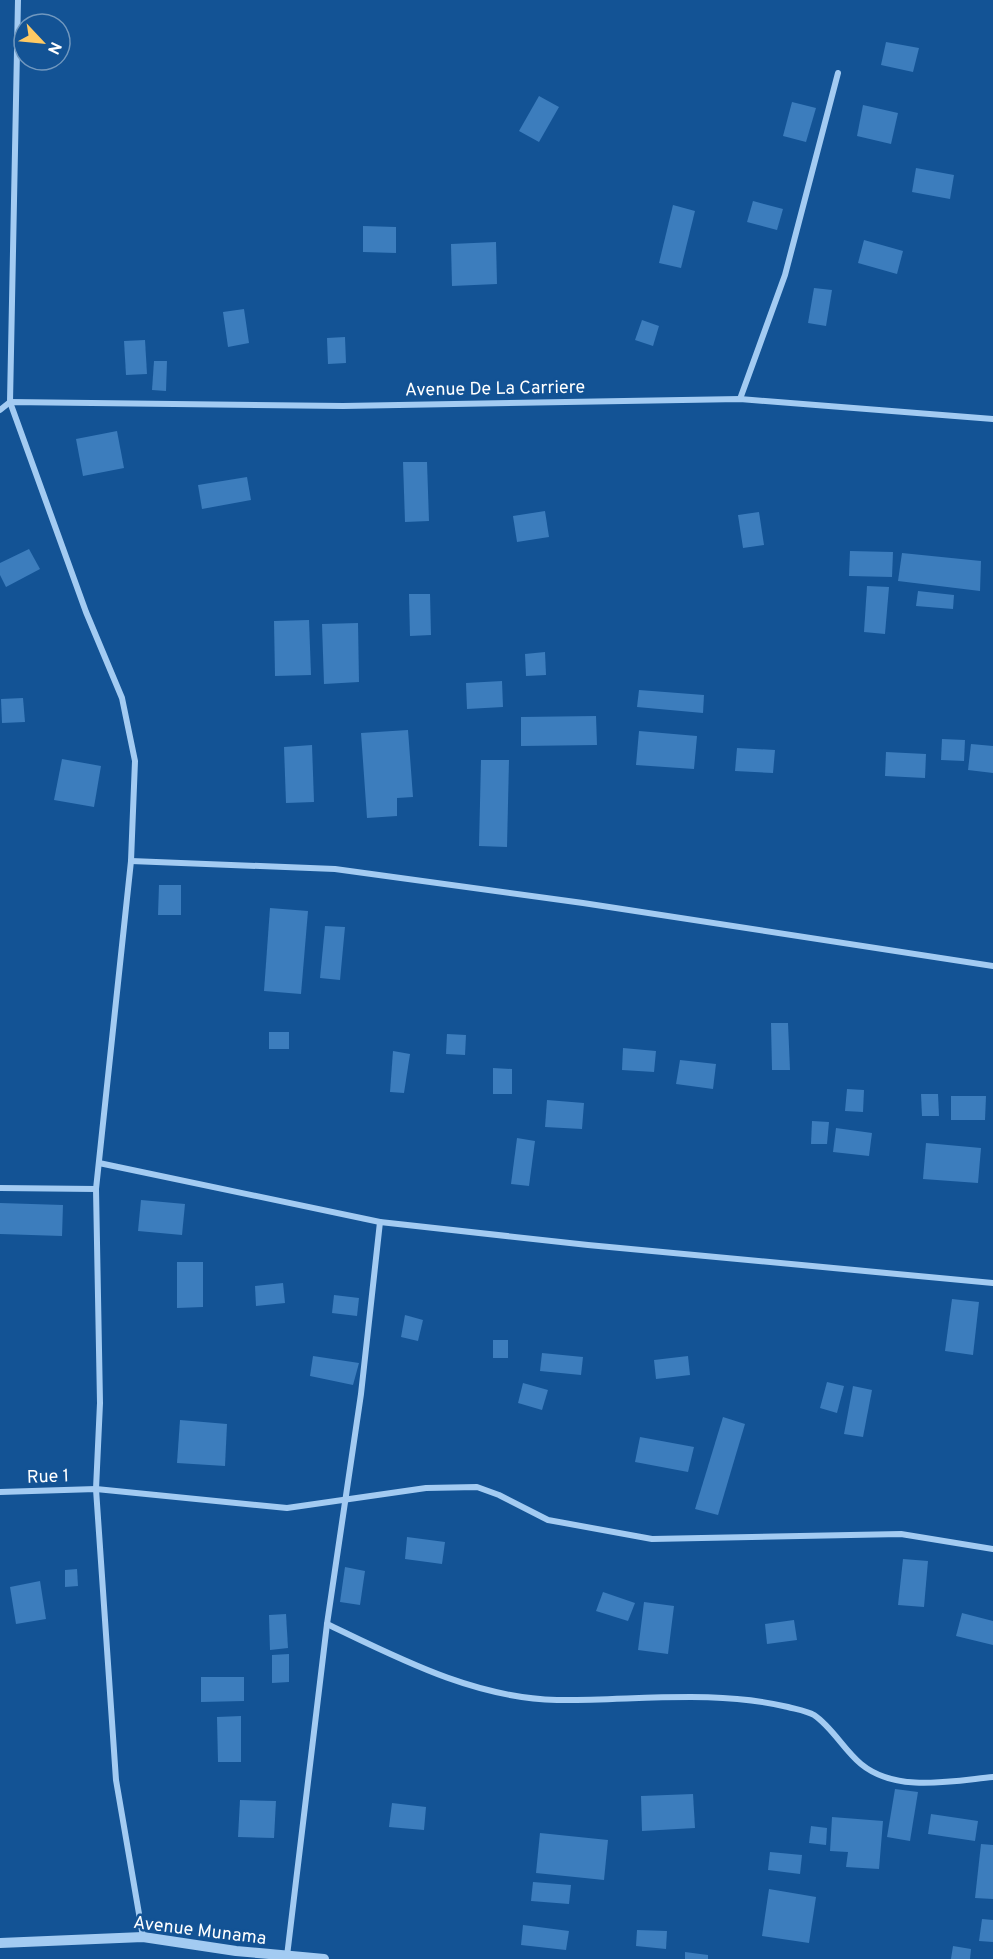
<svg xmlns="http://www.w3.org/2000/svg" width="993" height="1959" viewBox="0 0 993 1959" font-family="Overpass,sans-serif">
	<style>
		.building { fill: #3c7dbd }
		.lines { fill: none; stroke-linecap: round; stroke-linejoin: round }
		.minor { stroke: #a3cbf2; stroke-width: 6 }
		.tertiary { stroke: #a3cbf2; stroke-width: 10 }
		.labels { text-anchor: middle; stroke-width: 5; stroke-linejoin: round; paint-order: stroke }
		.street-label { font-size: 18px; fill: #fff; stroke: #135395 }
	</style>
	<rect width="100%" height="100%" fill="#135395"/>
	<g class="building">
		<path d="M886 42 919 48 913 72 881 65Z"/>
		<path d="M539 96 559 107 539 142 519 131Z"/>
		<path d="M792 102 816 108 806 142 783 136Z"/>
		<path d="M863 105 898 113 891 144 857 136Z"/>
		<path d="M916 168 954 175 950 199 912 192Z"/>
		<path d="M753 201 783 209 777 230 747 222Z"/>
		<path d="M673 205 695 211 681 268 659 263Z"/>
		<path d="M363 226 396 227V253L363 252Z"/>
		<path d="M864 240 903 251 897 274 858 263Z"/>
		<path d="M496 242 497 284 452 286 451 244Z"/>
		<path d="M814 288 832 290 826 326 808 323Z"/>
		<path d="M244 309 249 343 228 347 223 312Z"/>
		<path d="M642 320 659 326 653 346 635 340Z"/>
		<path d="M345 337 346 363 328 364 327 338Z"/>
		<path d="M145 340 147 374 126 375 124 341Z"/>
		<path d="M154 361H167L166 391 152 390Z"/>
		<path d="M117 431 124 468 83 476 76 439Z"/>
		<path d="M403 462H427L429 521 405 522Z"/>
		<path d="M247 477 251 500 202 509 198 485Z"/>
		<path d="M545 511 549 537 517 542 513 516Z"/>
		<path d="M759 512 764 545 743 548 738 515Z"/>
		<path d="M29 549 40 569 6 587 0 575V563Z"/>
		<path d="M850 551 893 552 892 577 849 576Z"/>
		<path d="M902 553 981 561 980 591 898 581Z"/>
		<path d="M867 586 889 587 885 634 864 632Z"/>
		<path d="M918 591 954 595 953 609 916 606Z"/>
		<path d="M409 594H430L431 635 410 636Z"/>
		<path d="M309 620 311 675 275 676 274 621Z"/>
		<path d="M358 623 359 682 324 684 322 624Z"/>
		<path d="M545 652 546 675 526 676 525 654Z"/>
		<path d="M502 681 503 707 467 709 466 683Z"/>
		<path d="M639 690 704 695 703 713 637 707Z"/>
		<path d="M23 698 25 722 2 723 1 699Z"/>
		<path d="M596 716 597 745 521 746V717Z"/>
		<path d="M408 730 413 797 397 798V816L367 818 361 733Z"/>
		<path d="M639 731 697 736 694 769 636 765Z"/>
		<path d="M942 739 965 740 964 761 941 760Z"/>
		<path d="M971 744 993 746V773L968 770Z"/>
		<path d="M312 745 314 802 286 803 284 747Z"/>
		<path d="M737 748 775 750 773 773 735 771Z"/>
		<path d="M886 752 926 754 925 778 885 776Z"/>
		<path d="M62 759 101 766 94 807 54 800Z"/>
		<path d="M481 760H509L507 847 479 846Z"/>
		<path d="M159 885H181V915H158Z"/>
		<path d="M270 908 308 911 301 994 264 991Z"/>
		<path d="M325 926 345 927 340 980 320 978Z"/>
		<path d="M771 1023H788L790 1070H772Z"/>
		<rect x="269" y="1032" width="20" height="17"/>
		<path d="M447 1034 466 1035 465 1055 446 1054Z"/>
		<path d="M623 1048 656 1051 654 1072 622 1070Z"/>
		<path d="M393 1051 410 1054 404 1093 390 1092Z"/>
		<path d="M680 1060 716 1064 713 1089 676 1084Z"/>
		<path d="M493 1068 512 1069V1094H493Z"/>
		<path d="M847 1089 864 1090 863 1112 845 1111Z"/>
		<path d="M921 1094H938L939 1116H922Z"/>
		<path d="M951 1096H986L985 1120H951Z"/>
		<path d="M547 1100 584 1103 582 1129 545 1127Z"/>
		<path d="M812 1121 829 1122 827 1144H811Z"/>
		<path d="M836 1128 872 1133 869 1156 833 1152Z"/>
		<path d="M517 1138 535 1141 529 1186 511 1184Z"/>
		<path d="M926 1143 981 1148 978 1183 923 1179Z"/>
		<path d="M141 1200 185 1204 182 1235 138 1231Z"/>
		<path d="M0 1203 63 1205 62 1236 0 1234Z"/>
		<path d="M177 1262H203V1307L177 1308Z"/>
		<path d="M283 1283 285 1303 256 1306 255 1286Z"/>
		<path d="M334 1295 359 1298 357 1316 332 1313Z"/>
		<path d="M952 1299 979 1302 973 1355 945 1351Z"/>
		<path d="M405 1315 423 1320 418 1341 401 1337Z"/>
		<rect x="493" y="1340" width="15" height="18"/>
		<path d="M542 1353 583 1357 581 1375 540 1371Z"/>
		<path d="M313 1356 359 1363 353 1385 310 1376Z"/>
		<path d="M688 1356 690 1375 656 1379 654 1360Z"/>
		<path d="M827 1382 844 1386 837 1413 820 1408Z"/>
		<path d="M523 1383 548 1390 542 1410 518 1403Z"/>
		<path d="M853 1386 872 1390 863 1437 844 1434Z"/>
		<path d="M723 1417 745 1424 718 1515 695 1509Z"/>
		<path d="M180 1420 227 1424 225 1466 177 1463Z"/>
		<path d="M640 1437 694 1447 688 1472 635 1462Z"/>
		<path d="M407 1537 445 1542 442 1564 405 1559Z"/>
		<path d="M903 1559 928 1561 924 1607 898 1605Z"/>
		<path d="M345 1567 365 1571 360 1605 340 1602Z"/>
		<path d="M77 1569 78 1586 65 1587V1570Z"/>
		<path d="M40 1581 46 1619 16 1624 10 1587Z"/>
		<path d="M603 1592 635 1603 628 1621 596 1611Z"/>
		<path d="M644 1602 674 1606 668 1654 638 1650Z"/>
		<path d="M962 1613 993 1621V1645L956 1636Z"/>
		<path d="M286 1614 288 1648 270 1650 269 1615Z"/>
		<path d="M794 1620 797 1640 767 1644 765 1624Z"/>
		<path d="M289 1654V1682L272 1683V1655Z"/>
		<path d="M201 1677H244V1701L201 1702Z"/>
		<path d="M241 1716V1762H218L217 1717Z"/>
		<path d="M895 1789 918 1792 910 1841 887 1837Z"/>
		<path d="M693 1794 695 1828 642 1831 641 1796Z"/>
		<path d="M240 1800 276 1801 274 1838 238 1837Z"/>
		<path d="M392 1803 426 1807 424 1830 389 1827Z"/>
		<path d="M931 1814 978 1821 975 1841 928 1834Z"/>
		<path d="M832 1817 883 1821 879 1869 846 1867 848 1852 830 1851Z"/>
		<path d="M811 1826 827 1828 826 1845 809 1843Z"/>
		<path d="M540 1833 608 1840 604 1880 536 1873Z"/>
		<path d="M981 1844 993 1845V1899L975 1898Z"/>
		<path d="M770 1852 802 1855 800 1874 768 1870Z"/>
		<path d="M533 1882 571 1885 569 1904 531 1901Z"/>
		<path d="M769 1889 816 1897 809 1943 762 1936Z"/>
		<path d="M982 1919 993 1920V1942L979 1941Z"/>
		<path d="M523 1925 569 1931 566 1950 521 1945Z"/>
		<path d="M637 1930 667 1931 666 1949 636 1946Z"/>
		<path d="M953 1946 971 1949 970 1959H951Z"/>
		<path d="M685 1952 708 1955V1959H685Z"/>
	</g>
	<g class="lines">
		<g class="minor">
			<path d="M18 0 10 402 86 612 122 698 135 761 131 861 96 1189 100 1403 96 1489 116 1780 143 1937"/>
			<path d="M740 399 785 275 838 73"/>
			<path d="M0 410 10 402 343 406 740 399 993 419"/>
			<path d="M131 861 335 869 583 903 993 966"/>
			<path d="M99 1163 380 1222 588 1245 993 1283"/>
			<path d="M0 1188 96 1189"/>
			<path d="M0 1492 96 1489 287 1508 426 1488 477 1487 499 1495 548 1520 652 1539 901 1534 993 1549"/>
			<path d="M327 1624C400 1659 474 1698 557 1700 633 1701 713 1689 788 1707 795 1709 807 1711 814 1715 832 1727 844 1750 861 1764 896 1793 952 1781 993 1777"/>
			<path d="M287 1956 327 1624 361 1394 380 1222"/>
		</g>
		<path class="tertiary" d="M0 1943 143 1937 236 1951 324 1959"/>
	</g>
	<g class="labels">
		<g class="street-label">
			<text transform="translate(495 388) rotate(-1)" y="6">Avenue De La Carriere</text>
			<text transform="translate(48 1476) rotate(-2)" y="6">Rue 1</text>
			<text transform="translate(200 1930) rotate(7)" y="6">Avenue Munama</text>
		</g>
	</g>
	<g transform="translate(42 42) rotate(116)"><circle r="28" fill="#135395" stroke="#7198bf" stroke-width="1.5"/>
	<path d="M0-4.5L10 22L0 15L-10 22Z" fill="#ffca64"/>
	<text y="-9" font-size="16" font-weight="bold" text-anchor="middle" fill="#ffffff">N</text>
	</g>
</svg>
